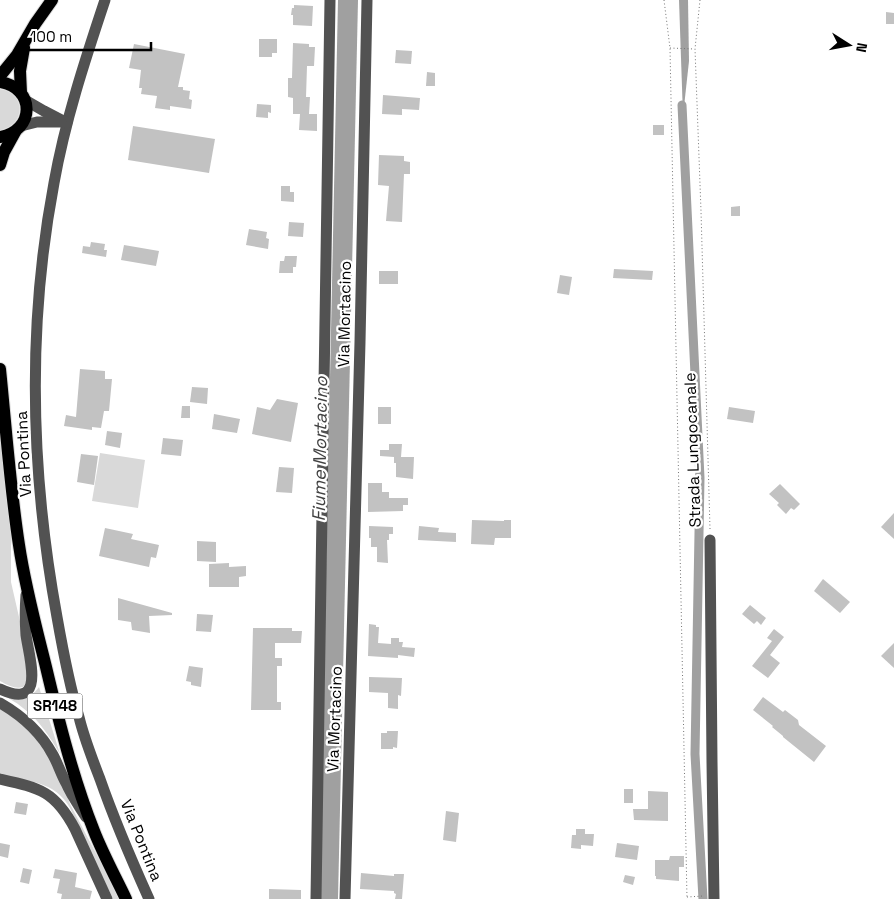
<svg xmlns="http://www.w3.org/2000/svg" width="894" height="899" viewBox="0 0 894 899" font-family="'Space Grotesk',sans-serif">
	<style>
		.green { fill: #d9d9d9 }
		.water { fill: #a0a0a0 }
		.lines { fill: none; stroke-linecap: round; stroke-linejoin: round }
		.canal { stroke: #a0a0a0; stroke-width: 9 }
		.building { fill: #c2c2c2 }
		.major-casing { stroke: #dbdbdb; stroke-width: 14 }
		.path { stroke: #747474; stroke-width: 1; stroke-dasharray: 1 2.5; stroke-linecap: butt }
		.minor { stroke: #525252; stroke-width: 11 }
		.major { stroke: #000; stroke-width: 12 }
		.labels { text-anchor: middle; stroke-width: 4.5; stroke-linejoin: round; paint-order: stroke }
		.shield { fill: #fff; stroke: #4c4c4c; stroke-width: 1 }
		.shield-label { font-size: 15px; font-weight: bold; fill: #000 }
		.street-label { font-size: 16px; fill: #000; stroke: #fff }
		.water-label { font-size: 18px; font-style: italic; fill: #414141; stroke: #fff }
	</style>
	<rect width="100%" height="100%" fill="#fff"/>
	<g class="green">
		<path d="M0 89C26 93 26 124 1 130H0Z"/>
		<path d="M0 419 11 520V582L32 674C27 693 14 689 0 681Z"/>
		<path d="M100 453 145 460 138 508 92 501Z"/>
		<path d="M39 687 60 754C50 737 39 720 23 708 16 702 8 698 0 693 16 695 29 702 39 687Z"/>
		<path d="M0 704 22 720 59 771 70 804 118 895 119 899H113L70 808C55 781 28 781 0 776Z"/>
	</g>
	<g class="water">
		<path d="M338 0H358L338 899H319Z"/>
		<path d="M679 0H688L689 61 683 116Z"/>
	</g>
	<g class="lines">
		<path class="canal" d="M682 105 700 478 695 754 703 899"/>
	</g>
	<g class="building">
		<path d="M294 5 313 6 312 26 293 25V15H291L292 8H294Z"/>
		<path d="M886 12 894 13V24H886Z"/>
		<path d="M259 39H277V53H272V57H259Z"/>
		<path d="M293 43 309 44V47H315L314 66H307L306 97H310L309 114H317V131L299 130 300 114H293V98L288 97V78H292Z"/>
		<path d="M134 44 185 54 178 87H183V90L190 91 189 99 192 100 191 109 170 106V110L155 108 157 96 141 94 142 88H139L141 70 129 68Z"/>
		<path d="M396 50 412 51 411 64 395 63Z"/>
		<path d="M427 72 435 73V86H426Z"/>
		<path d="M383 95 420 98 419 110 402 109V115L382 114Z"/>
		<path d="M257 104 271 105V113L268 112V118L256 117Z"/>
		<rect x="653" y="125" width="11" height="10"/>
		<path d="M133 126 215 139 209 173 128 160Z"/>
		<path d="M379 155 404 156V161L410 162V174H404L402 222 386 221 389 186 378 185Z"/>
		<path d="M281 186H290V192H294V202L281 201Z"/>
		<path d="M740 206V216H731V207Z"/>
		<path d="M289 222 304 223 303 237 288 236Z"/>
		<path d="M249 229 267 232 266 238 269 239 268 249 246 245Z"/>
		<path d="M91 242 105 244 104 250H107L106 257 82 253 83 246 90 247Z"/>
		<path d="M124 245 159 251 156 266 121 260Z"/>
		<path d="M285 256H297L296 267H293V273H279L280 261H284Z"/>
		<path d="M614 269 653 271 652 280 613 278Z"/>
		<rect x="379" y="271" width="19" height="13"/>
		<path d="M560 275 572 277 569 295 557 293Z"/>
		<path d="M80 369 105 371V379H112L109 411H104L101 428 92 427V430L64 426 66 415 76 417Z"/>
		<path d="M192 387 208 388 207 404 190 402Z"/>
		<path d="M277 399 298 403 291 442 252 434 257 407 270 410Z"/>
		<path d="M182 406H190V418H181Z"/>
		<rect x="378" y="407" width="13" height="17"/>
		<path d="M729 407 755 411 753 423 727 419Z"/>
		<path d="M214 414 240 419 237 433 212 429Z"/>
		<path d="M107 431 122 433 120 448 105 445Z"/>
		<path d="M163 438 183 440 181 456 161 454Z"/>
		<path d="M389 444H402L401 457H414L413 479 396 477V463H394V457L380 456V450H389Z"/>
		<path d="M81 454 98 456 94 485 77 482Z"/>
		<path d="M279 467 294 468 292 493 276 492Z"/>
		<path d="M368 483H382V492H389V498H408V505H403V511L368 512Z"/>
		<path d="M780 484 800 504 794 510 791 508 786 514 777 505 779 503 769 494Z"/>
		<path d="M894 513V539L881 527Z"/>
		<path d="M472 520 504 521V520H511V538H495L494 545 471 544Z"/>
		<path d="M369 526 393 527V534H389V540H387L388 563 377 562V547H371V538H369Z"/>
		<path d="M419 526 439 528 438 532 456 533V542L418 540Z"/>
		<path d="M105 528 133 534 131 539 159 545 156 558 151 557 149 567 99 556Z"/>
		<path d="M197 541 216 542V562L197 561Z"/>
		<path d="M229 563V567L246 566V576L239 577V587H209V564Z"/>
		<path d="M823 579 850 602 840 613 814 591Z"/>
		<path d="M118 598 172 613V615L149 616 150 633 132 630 131 622 118 620Z"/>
		<path d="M750 605 766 618 761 625 757 621 754 624 742 614Z"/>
		<path d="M197 614 213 615 211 632 196 631Z"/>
		<path d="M369 624 376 625V627H379L378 643 391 644V638H399V642H403L402 647 415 648 414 657 398 655V658L368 656Z"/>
		<path d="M253 628H292V631H302L301 643H275V658H282V666H277V702H281V710H251Z"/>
		<path d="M774 629 784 637 770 655 780 663 768 678 752 666 772 641 767 638Z"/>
		<path d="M894 643V668L881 656Z"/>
		<path d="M189 666 203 668 201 687 191 685V682L186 681Z"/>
		<path d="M369 677 402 678 401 696 398 695V709L388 708V693L369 692Z"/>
		<path d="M763 697 783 712 785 710 798 720 799 725 826 746 814 762 783 737V736L772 727 773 726 753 710Z"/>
		<path d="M387 731H398L397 748 393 747V749H381V733H387Z"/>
		<rect x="624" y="789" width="9" height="14"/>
		<path d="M648 791 668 792V821L634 820 633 809H648Z"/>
		<path d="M16 802 28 804 26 815 14 813Z"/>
		<path d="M446 811 459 813 456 842 443 840Z"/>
		<path d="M576 829H585V834H594L593 846 581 845V849L571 848 572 835H576Z"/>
		<path d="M0 843 10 845 8 858 0 856Z"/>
		<path d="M617 843 639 846 637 860 615 857Z"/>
		<path d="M670 856H684V867H679V881L656 879V876H655V860H669Z"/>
		<path d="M23 868 32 870 29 884 20 882Z"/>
		<path d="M55 869 77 873 75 887 92 891 90 899H61L62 894 57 893 60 879 53 878Z"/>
		<path d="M361 873 394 876V874H404L402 899H395L396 894 394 893V891L360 889Z"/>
		<path d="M625 875 635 877 633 885 623 882Z"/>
		<path d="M269 889 301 890V899H269Z"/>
	</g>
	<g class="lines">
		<g class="major-casing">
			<g id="major">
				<path d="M0 76 17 55 35 24 52 0"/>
				<path d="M0 82C36 88 35 131 0 137"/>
				<path d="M21 93 20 71 24 48"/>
				<path d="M0 165 4 152 15 132"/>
				<path d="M0 369C6 428 10 487 19 545 25 586 36 627 46 667 59 722 73 778 94 831 103 854 115 876 126 899"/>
			</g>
		</g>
		<g class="path">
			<path d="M664 0 670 48 687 899"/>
			<path d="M700 0 695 49 701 211 710 529"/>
			<path d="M670 48 694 49"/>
			<path d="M687 897 703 896"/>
		</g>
		<g class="minor">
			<path d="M105 0C85 60 65 121 54 183 27 326 31 475 57 617 63 651 69 684 79 717 84 738 92 758 100 779 114 819 131 859 149 899"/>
			<path d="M25 100 44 111 67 123"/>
			<path d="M21 126 37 122H61"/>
			<path d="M710 540 712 762 714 899"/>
			<path d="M0 689C47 711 29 658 26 635 25 622 25 609 26 595"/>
			<path d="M0 703C21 715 41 733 53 755 58 764 61 774 66 783 71 795 79 806 86 817"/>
			<path d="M0 779C40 788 55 791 75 829L107 899"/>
			<path d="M316 899 330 0"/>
			<path d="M345 899 360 342 367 0"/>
		</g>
		<use href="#major" class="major"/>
	</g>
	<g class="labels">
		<rect class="shield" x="27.5" y="693.5" width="55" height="25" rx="4"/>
		<g class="shield-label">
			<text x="55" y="711">SR148</text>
		</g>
		<g class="street-label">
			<text transform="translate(344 314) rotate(-89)" y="6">Via Mortacino</text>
			<text transform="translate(692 450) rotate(-92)" y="6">Strada Lungocanale</text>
			<text transform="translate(23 454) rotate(-93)" y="6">Via Pontina</text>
			<text transform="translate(334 719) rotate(-88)" y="6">Via Mortacino</text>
			<text transform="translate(142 840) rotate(68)" y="6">Via Pontina</text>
		</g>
		<g class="water-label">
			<text transform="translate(320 449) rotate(-89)" y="6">Fiume Mortacino</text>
		</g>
	</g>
	<g transform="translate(849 45) rotate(101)" stroke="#ffffff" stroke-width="4" paint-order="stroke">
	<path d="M0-4L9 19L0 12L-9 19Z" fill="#000000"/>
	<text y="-8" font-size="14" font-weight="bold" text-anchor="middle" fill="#000000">N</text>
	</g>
	<path d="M22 42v8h129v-8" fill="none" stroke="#000000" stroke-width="2.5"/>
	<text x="30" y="42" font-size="15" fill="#000000" stroke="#ffffff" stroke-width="4" paint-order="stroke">100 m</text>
</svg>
